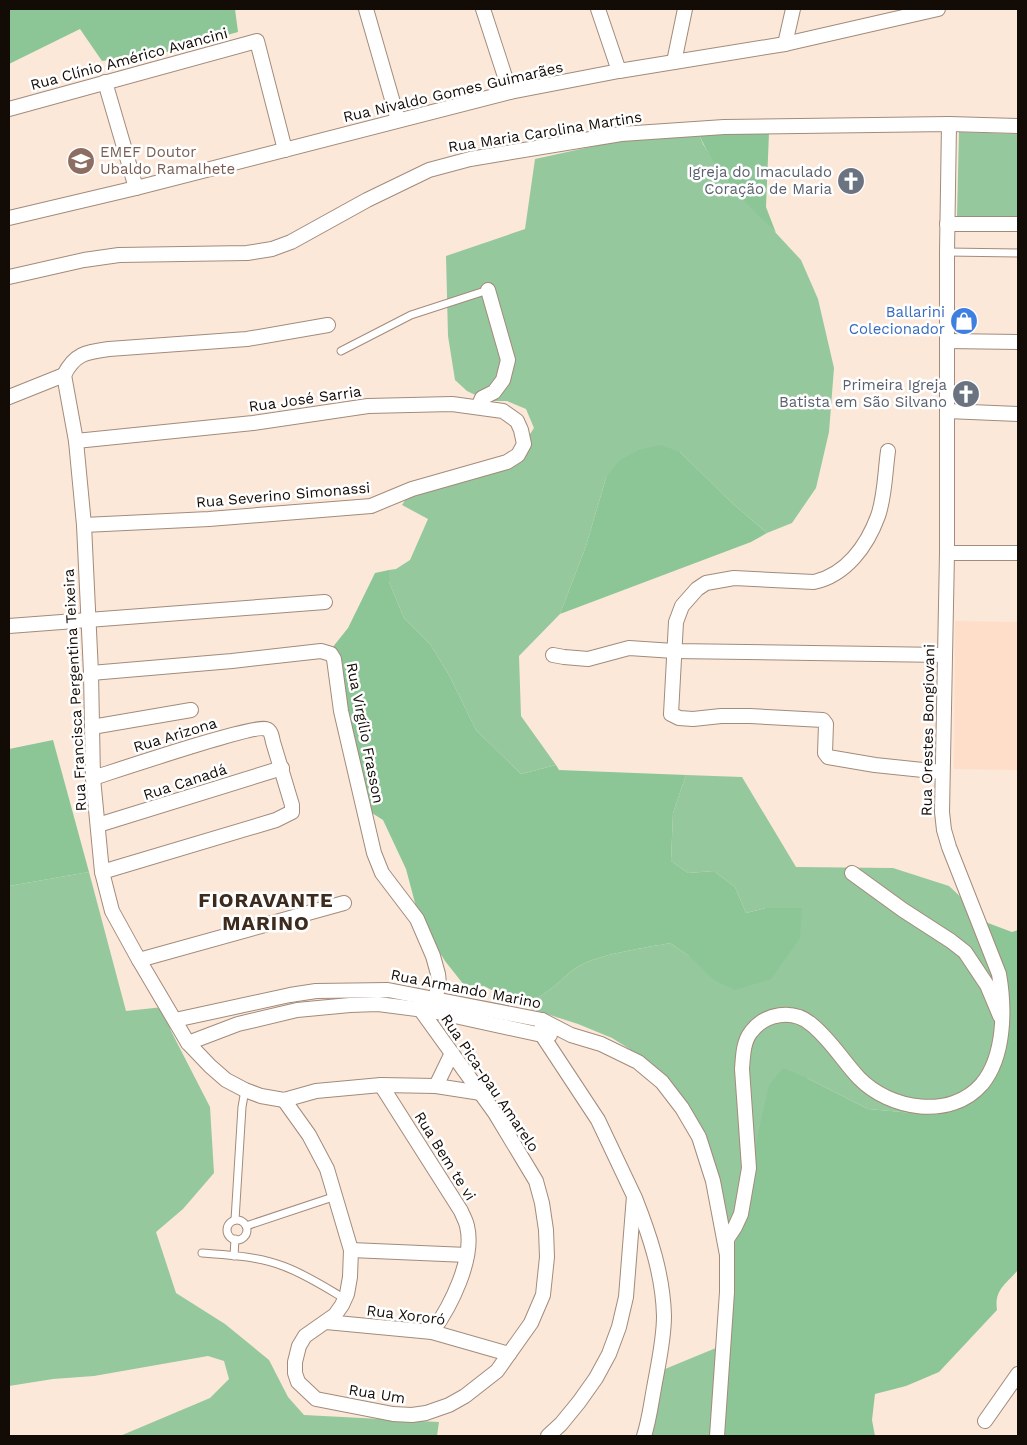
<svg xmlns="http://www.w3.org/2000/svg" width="1027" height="1445" viewBox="0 0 1027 1445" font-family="'Work Sans',sans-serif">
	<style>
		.built { fill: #fedec8 }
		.green { fill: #95c89d }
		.forest { fill: #8cc696 }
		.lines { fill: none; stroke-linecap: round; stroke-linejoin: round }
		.lane-casing { stroke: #a28b7b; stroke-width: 9 }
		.street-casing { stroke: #a28b7b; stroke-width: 16 }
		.lane { stroke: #fff; stroke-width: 7 }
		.street { stroke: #fff; stroke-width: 14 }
		.labels { text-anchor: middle; stroke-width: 5; stroke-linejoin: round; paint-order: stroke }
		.street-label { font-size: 15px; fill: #130b06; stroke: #fff }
		.education-label { font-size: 15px; fill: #785e54; stroke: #fff; text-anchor: start }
		.worship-label { font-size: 15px; fill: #5b616d; stroke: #fff; text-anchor: end }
		.shop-label { font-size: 15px; fill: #366cbe; stroke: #fff; text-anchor: end }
		.district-label { font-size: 20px; font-weight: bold; letter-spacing: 1px; fill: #3d2b1d; stroke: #fff }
	</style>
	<rect width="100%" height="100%" fill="#fce8d9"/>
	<path class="built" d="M955 621 1018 622V770L954 769Z"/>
	<g class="green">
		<path d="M959 132 1018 134V217L957 216Z"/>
		<path d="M699 134 703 144 723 176 801 260 818 299 834 368 829 432 816 488 792 523 767 533 732 503 680 452 606 478 586 546 560 614 519 656 521 716 556 765 521 774 476 730 449 675 430 644 404 618 389 582V570L396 569 410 560 428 519 402 505 416 483 496 464 521 448 534 428 526 409 507 401H488L467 391 455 380 448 336 446 256 525 229 535 159 613 142Z"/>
		<path d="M686 775 742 777 796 867 893 868 949 886 980 915 1000 996 995 1057 973 1098 936 1115 868 1109 807 1078 731 1252 721 1189 713 1157 677 1089 644 1058 612 1038 578 1024 522 1006C535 1000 546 993 557 984 565 977 571 970 581 965 604 953 645 948 670 943L689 956 766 908 746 913 735 887 714 871 688 873 671 861 673 813Z"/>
		<path d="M89 872 126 1011 163 1007 171 1031 210 1107 214 1173 183 1209 156 1232 176 1293 225 1324 269 1360 288 1397 304 1415 439 1422 437 1436H120L210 1398 229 1379 224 1361 208 1356 94 1376 53 1379 9 1386V886Z"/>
		<path d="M728 1343 721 1436H650L665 1369Z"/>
	</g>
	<g class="forest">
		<path d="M9 9H235L238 32 167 52 102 61 80 29 9 64Z"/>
		<path d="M769 133 766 207 776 233C747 204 715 173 699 134Z"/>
		<path d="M660 445 680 452 732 503 767 533 751 542 560 614 586 546 606 478 620 460 639 450Z"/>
		<path d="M389 570V582L404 618 430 644 449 675 476 730 521 774 556 765 559 770 686 775 673 813 671 861 688 873 714 871 735 887 746 913 766 908H802L800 938 771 979 735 990 714 980 689 956 670 943C645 948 604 953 581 965 571 970 565 977 557 984 546 993 535 1000 522 1006L484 986 464 985 445 961 419 918 406 869 383 820 372 813 328 653 348 628 375 573Z"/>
		<path d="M53 740 89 872 9 886V749Z"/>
		<path d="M980 915 988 923 1012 932 1018 930V1270C1006 1284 994 1290 997 1310L939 1372 906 1386 875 1394 872 1420 875 1436H721L731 1252 742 1226 753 1156 769 1085 783 1068 807 1078 868 1109 936 1115 973 1098 995 1057 1000 996Z"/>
	</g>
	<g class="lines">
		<g class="lane-casing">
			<g id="lane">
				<path d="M947 252 1018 253"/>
				<path d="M341 351 411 315 488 290"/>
				<path d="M235 1220 242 1107 245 1090"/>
				<circle cx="237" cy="1230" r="10"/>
				<path d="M246 1226 336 1196"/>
				<path d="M202 1253C228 1255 257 1256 283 1266 305 1274 325 1287 345 1299"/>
				<path d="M234 1256 235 1239"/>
			</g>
		</g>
		<g class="street-casing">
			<g id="street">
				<path d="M366 9 398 120"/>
				<path d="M483 9 510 92"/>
				<path d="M598 9 619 71"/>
				<path d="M785 44 793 9"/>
				<path d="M674 62 685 9"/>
				<path d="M105 82 136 188"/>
				<path d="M9 109 257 41 285 150"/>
				<path d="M9 218 136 188 510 92 619 71 785 44 938 9"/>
				<path d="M947 224H1018"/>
				<path d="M9 277 84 260 119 255 247 253 272 249 291 242 367 200 429 170 470 159 621 134 724 127 949 124 1018 126"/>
				<path d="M947 341 1018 342"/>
				<path d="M64 375 76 441 84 525 91 673 93 778 102 872 112 911 139 960 188 1043 210 1066 226 1080 245 1090 261 1096 284 1100 316 1091 381 1085 436 1086 481 1093"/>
				<path d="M64 375C75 353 87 352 109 349L247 339 328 325"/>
				<path d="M9 397 64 375"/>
				<path d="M478 407 482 398 494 392 503 380 508 360 488 290"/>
				<path d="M947 411 1018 414"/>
				<path d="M76 441 253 423 368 406 452 404 503 411 517 421 521 430 524 444 518 455 507 462 412 489 371 506 209 519 84 525"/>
				<path d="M888 451C885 472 885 496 878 516 867 546 846 575 814 582L734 578 706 583 697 589 682 606 676 622 671 714 679 718 693 719 721 716H750L823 720 826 724 825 753 828 757 875 765 942 772"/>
				<path d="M947 553H1018"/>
				<path d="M9 626 325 602"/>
				<path d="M553 655 564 657 588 659 629 648 674 651 944 655"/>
				<path d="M91 673 232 661 321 651 331 654 334 659 341 711 374 853 382 873 417 919 433 956 438 974 439 984 432 1011"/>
				<path d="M92 727 191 710"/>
				<path d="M93 778C115 771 255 724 266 729 271 730 272 737 273 742L292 805V812L276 820 102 872"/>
				<path d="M98 825 282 768"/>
				<path d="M852 873 903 910 951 941 965 952 987 985 1000 1016"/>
				<path d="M139 960 344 903"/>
				<path d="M175 1020 290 995 316 991 388 990 542 1020 571 1035 601 1044 638 1062 662 1082 682 1108 699 1137 713 1181 727 1255V1292L717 1436"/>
				<path d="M542 1020V1035L598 1120 634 1196 626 1297 619 1327 609 1354 596 1378 579 1402 561 1424 548 1436"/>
				<path d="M188 1043 238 1024 297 1010 350 1005 378 1004 432 1011 542 1035H550"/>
				<path d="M381 1085 461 1211C463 1216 466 1221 467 1226 475 1258 451 1306 432 1332"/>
				<path d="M436 1086 452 1053"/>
				<path d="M284 1100 309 1135 327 1169 351 1250 350 1277 347 1294 342 1305 335 1315 305 1336 299 1346 295 1362V1373L298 1382 316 1399 393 1414 412 1415 426 1413 449 1405 465 1396 497 1371 531 1323 543 1295 547 1257 546 1230 542 1203 536 1181 495 1113 420 1009"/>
				<path d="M635 1198C650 1236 663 1275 664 1316 664 1340 658 1365 654 1388 651 1404 649 1421 644 1436"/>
				<path d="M351 1250 467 1255"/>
				<path d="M727 1255V1239L735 1227 741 1214 749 1168 742 1069C743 1057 743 1042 751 1032 765 1013 793 1009 811 1024 830 1039 843 1061 859 1078 890 1110 951 1120 982 1084 1005 1056 1005 1008 999 974L949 847 944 830 942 812 947 553V252L949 124"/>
				<path d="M326 1322 432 1332 509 1354"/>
				<path d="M985 1421 1018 1374"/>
			</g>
		</g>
		<use href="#lane" class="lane"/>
		<use href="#street" class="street"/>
	</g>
	<defs>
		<g id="school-disc" transform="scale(1.4375)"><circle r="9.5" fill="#8d6e63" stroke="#fff"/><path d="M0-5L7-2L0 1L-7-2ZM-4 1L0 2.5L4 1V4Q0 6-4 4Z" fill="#fff"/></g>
		<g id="church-disc" transform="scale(1.4375)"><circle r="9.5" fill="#6b7280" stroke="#fff"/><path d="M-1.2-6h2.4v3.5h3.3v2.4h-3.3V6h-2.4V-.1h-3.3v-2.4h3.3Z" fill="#fff"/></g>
		<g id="shop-disc" transform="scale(1.4375)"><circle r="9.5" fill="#3f7fe0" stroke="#fff"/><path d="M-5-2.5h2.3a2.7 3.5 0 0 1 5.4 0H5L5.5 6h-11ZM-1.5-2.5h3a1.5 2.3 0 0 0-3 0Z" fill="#fff"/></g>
	</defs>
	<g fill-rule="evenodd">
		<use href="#school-disc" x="81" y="161"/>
		<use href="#church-disc" x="851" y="181"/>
		<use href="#shop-disc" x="964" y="321"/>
		<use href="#church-disc" x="966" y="394"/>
	</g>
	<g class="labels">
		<g class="street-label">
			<text transform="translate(129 59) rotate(-15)" y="5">Rua Clínio Américo Avancini</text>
			<text transform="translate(453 92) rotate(-13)" y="5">Rua Nivaldo Gomes Guimarães</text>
			<text transform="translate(545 132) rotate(-9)" y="5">Rua Maria Carolina Martins</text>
			<text transform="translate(305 399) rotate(-8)" y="5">Rua José Sarria</text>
			<text transform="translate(283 495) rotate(-5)" y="5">Rua Severino Simonassi</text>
			<text transform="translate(75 690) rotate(-93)" y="5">Rua Francisca Pergentina Teixeira</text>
			<text transform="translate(928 730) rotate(-89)" y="5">Rua Orestes Bongiovani</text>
			<text transform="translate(365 733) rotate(79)" y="5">Rua Virgílio Frasson</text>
			<text transform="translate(175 735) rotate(-17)" y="5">Rua Arizona</text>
			<text transform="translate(185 782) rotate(-18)" y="5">Rua Canadá</text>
			<text transform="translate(466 989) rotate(11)" y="5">Rua Armando Marino</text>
			<text transform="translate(490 1083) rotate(56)" y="5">Rua Pica-pau Amarelo</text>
			<text transform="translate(445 1156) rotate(58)" y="5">Rua Bem te vi</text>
			<text transform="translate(406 1315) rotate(7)" y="5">Rua Xororó</text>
			<text transform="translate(377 1394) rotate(9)" y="5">Rua Um</text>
		</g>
		<g class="education-label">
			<text x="100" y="157">EMEF Doutor<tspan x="100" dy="17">Ubaldo Ramalhete</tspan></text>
		</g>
		<g class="worship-label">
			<text x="832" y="177">Igreja do Imaculado<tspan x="832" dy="17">Coração de Maria</tspan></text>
			<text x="947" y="390">Primeira Igreja<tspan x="947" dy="17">Batista em São Silvano</tspan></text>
		</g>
		<g class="shop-label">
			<text x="945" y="317">Ballarini<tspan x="945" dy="17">Colecionador</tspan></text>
		</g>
		<g class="district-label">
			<text x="266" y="907">FIORAVANTE<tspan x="266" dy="23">MARINO</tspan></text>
		</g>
	</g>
	<rect width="1027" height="1445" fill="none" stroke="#130b06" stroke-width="20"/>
</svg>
